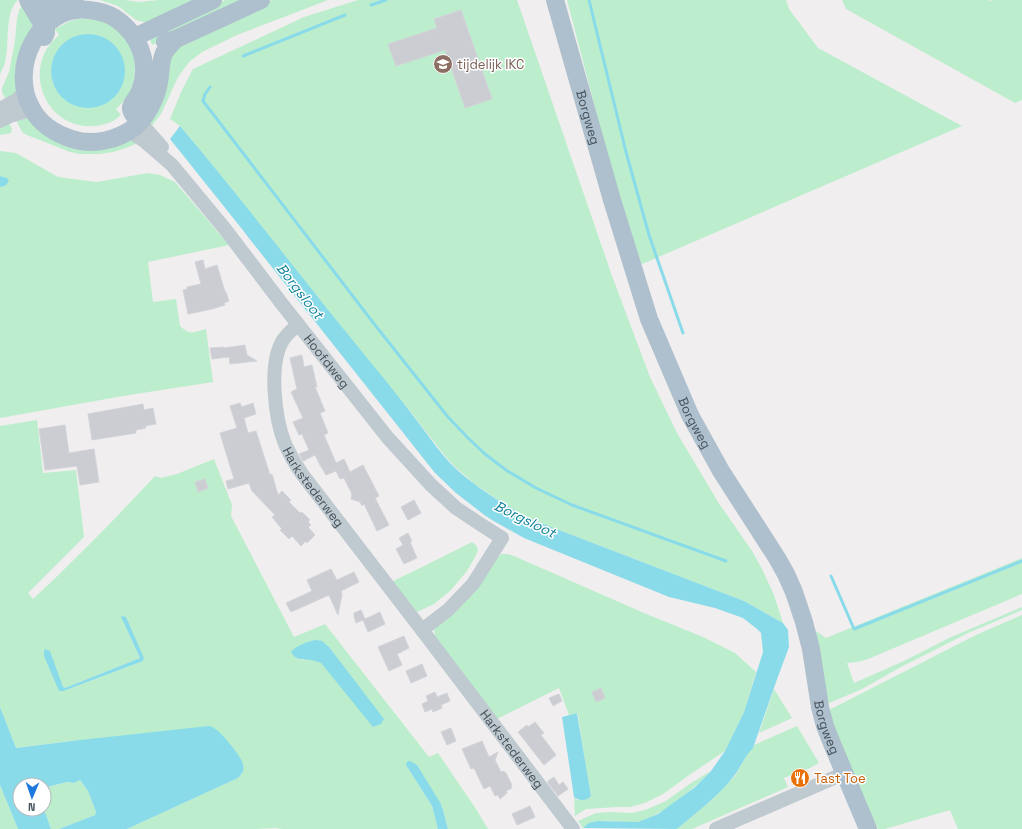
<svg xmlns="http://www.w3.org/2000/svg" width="1022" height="829" viewBox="0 0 1022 829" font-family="'Space Grotesk',sans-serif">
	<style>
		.green { fill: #bceecd; fill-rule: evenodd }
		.water { fill: #8adbea }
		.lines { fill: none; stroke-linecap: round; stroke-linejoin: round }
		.stream { stroke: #8adbea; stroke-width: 3 }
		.building { fill: #cbcdd3; stroke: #d2d4d9 }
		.minor { stroke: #bec9d0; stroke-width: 14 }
		.major { stroke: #aebfcd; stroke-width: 18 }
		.labels { text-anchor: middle; stroke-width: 3; stroke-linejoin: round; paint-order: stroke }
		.education-label { font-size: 13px; fill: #785e54; stroke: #fff; text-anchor: start }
		.street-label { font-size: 13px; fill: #46525b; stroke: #fff }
		.food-label { font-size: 13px; fill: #c56008; stroke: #fff; text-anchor: start }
		.water-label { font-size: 14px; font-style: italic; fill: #0e8197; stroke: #fff }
	</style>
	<rect width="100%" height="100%" fill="#f0eeee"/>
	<g class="green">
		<path d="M0 0H18C4 12 10 45 5 62 4 66 2 70 0 74Z"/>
		<path d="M100 0H124L139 2 159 0H201L148 23 136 20 118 6Z"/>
		<path d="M225 0H253L152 45 149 37Z"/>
		<path d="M272 0H328L237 35 202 52 189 62 178 77 161 114 150 128 148 122 165 66 179 45Z"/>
		<path d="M358 0H517L612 276 650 377 677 433 718 502 752 551 762 569 774 595 783 623 744 601 533 520 509 507 476 485 454 466 445 456 410 411 367 359 209 161 180 126 170 119 182 90 193 69 304 17Z"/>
		<path d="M567 0H786L789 9 818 48 962 126 640 265 604 142Z"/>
		<path d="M842 0H989L990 1 993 0H1022V100L1015 103 846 9Z"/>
		<path d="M22 5 35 25 18 90 7 102 2 92V88L9 72 15 41 17 18 19 11Z"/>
		<path d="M78 19C86 19 94 19 102 21 130 31 142 64 131 90 128 97 122 103 116 109L121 115C116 119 111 123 105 124 95 127 85 127 75 124 46 115 32 81 44 54 48 46 53 40 59 35L55 29 70 21ZM95 35C103 38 108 41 115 46L54 86C50 74 51 65 55 54Z"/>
		<path d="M24 117 29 118 46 131 125 139 137 142 136 144 123 149 113 152 100 154H80L70 152 27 135 23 133 21 130 15 118Z"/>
		<path d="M9 123 12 129 11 133 0 135V125Z"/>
		<path d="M0 151 16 153 58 177 97 182 148 173 160 175 175 182 229 245 148 262 153 302 176 299 180 326C191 336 193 332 206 329L213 382 123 396 0 418V187L5 186 2 176H0Z"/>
		<path d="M37 420 43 473 76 470 84 537 28 593 33 599C75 560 115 519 155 476L161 478 177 474 214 459 232 505 231 516 294 637 325 624 429 757 438 753 476 809 488 829H448L443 810 441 804 406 765 432 806 438 829H282L276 828 256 829H127L238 778 242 774 244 765 80 740 16 748 0 707V426ZM122 619 144 658 143 661 66 690 64 687 65 688 140 658ZM329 647 330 673 321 663 312 660 296 659Z"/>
		<path d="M472 542 476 545 478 550 475 557 467 571 451 590 434 604 417 612 410 606 393 581 414 571Z"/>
		<path d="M501 554H507L514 556 644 613 703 637 735 653 756 672 744 712 725 751 692 773 663 794 645 803 630 807H617L586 809 575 816 574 797 577 800 591 796 587 774 578 715V713L569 715 559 688 497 719 435 638 434 627Z"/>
		<path d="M1022 558V594L868 659 858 662 847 663 854 683 904 661 949 638 1022 607V610L968 633 901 667 862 689 827 704 813 629 826 638Z"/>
		<path d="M1022 615V829H958L950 810 885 829H878L840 746 829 710 976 635Z"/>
		<path d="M774 689 792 718 759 733Z"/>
		<path d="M797 726 819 763 808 769 784 778 788 787 692 829H676L713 799 735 776 749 752 753 748 754 745Z"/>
		<path d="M711 771C692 790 671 809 646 819 643 821 640 822 637 822 618 824 600 815 583 828L578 821 596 813 610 812 632 813 645 810 666 801 691 783Z"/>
		<path d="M80 780 88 791 96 812 95 815 59 829H51L44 809V786L47 787 67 782 74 783Z"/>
		<path d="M0 785 18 829H0Z"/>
	</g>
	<g class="water">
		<circle cx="88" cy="71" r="37"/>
		<path d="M180 126C246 204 307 285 372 364 389 384 405 405 421 426 431 439 441 454 453 466 475 487 506 506 533 520L744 601 783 623 788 630 789 647 776 682 753 748C745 756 741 767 734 776 719 796 697 812 678 828L676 829 583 828 589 823 598 821 638 822 658 814 694 788 711 771 725 751 744 712 763 652 761 633 757 629 743 618 715 608 669 597 524 538 492 520 483 514 456 493 435 473 248 237 242 229 170 139Z"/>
		<path d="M0 176 7 178 9 181 5 186 0 187Z"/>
		<path d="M122 616 126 617 144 658 143 661 66 690 63 691H59L44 656V651L45 649 50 651 63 687 65 688 140 658 122 619 121 617Z"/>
		<path d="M315 640 322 641 329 647 384 719 381 724 373 727 321 663C318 662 315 661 311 660 302 659 296 661 291 652 297 645 307 642 315 640Z"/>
		<path d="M0 707 16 748 80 740 209 726C214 727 217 730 220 733 225 737 242 758 243 764 245 770 242 774 238 778L127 829H59L95 815 96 812 88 791 80 780 74 783 67 782 47 787 44 786V785H20V809H44L51 829H18L0 785Z"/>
		<path d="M577 713 591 796C587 801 579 801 574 797L562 717Z"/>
		<path d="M408 761H410L417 765 441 804 443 810 448 829H438L432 806 406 765 407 762Z"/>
	</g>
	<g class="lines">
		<g class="stream">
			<path d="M589 0 626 152 649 235 683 333"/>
			<path d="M371 5 386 0"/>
			<path d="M243 56 345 15"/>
			<path d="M210 87 205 94 203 101 375 325 448 417 468 438 485 454 506 470 536 488 572 505 726 561"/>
			<path d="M831 576 854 629 1022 561"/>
		</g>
	</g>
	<g class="building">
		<path d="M461 10 492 99 465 108 445 50 396 66 388 44 437 28 434 19Z"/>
		<path d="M203 260 205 269 217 265 225 292H226L229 301 224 303 225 305 212 309 188 314 183 290 187 289V287L201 284 195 262Z"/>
		<path d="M245 345 247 355 257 361 230 364 229 357 212 359 210 348 224 347V348Z"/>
		<path d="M302 355 304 367 312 365 317 387H315L325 411 320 413 328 433 324 435 336 463 344 459 350 472 363 465 379 496 375 498 389 525 377 531 364 504 362 506 360 502 351 499 352 494 344 478 340 479 336 471 326 475 322 468 321 467 315 455 303 461 299 454 309 450 302 434 299 435 293 422 303 418 291 392 297 389 290 358Z"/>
		<path d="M240 403 242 407 253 403 256 414 244 418 248 433 256 431 270 475 272 474 278 495 282 491 291 500 289 502 300 513 302 512 310 520 308 522 311 525 308 527 315 535 307 543 306 541 301 546 292 536 289 539 280 530 282 529 272 517 275 515 252 491 249 483 228 489 226 481 234 479 220 433 237 428 230 406Z"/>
		<path d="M143 404 144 410 153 408 156 424 145 426 146 428 136 430V433L92 440 88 414Z"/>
		<path d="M65 425 69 453 94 449 99 482 80 485 77 466 45 470 39 429Z"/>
		<path d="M205 479 208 488 198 492 195 482Z"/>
		<path d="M414 500 421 513 408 520 401 507Z"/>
		<path d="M408 533 412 541 410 542 417 558 404 564 396 549 403 545 399 538Z"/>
		<path d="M331 569 337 580 354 572 359 582 341 591 342 595 338 615 329 595 291 612 286 603 312 591 307 580Z"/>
		<path d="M361 610 365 619 380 612 385 624 368 632 363 620 356 623 354 617V613Z"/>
		<path d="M404 636 409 648 397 654 402 665 389 671 378 647Z"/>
		<path d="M422 664 427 676 411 683 406 671Z"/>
		<path d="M601 688 605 698 596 702 592 692Z"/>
		<path d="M435 692 437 697 447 693 450 701 441 705 442 708 433 712 432 709 425 712 422 704 428 701 426 696Z"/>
		<path d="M559 694 562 701 553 706 549 698Z"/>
		<path d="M535 722 544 733 541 735 556 755 544 765 518 732 527 725 528 727Z"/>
		<path d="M451 728 456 741 447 745 441 732Z"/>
		<path d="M482 741 489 757 498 752 495 760 501 772 504 771 505 773H506L512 785H511L512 788 506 791 507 793 500 799 498 795 495 796 490 786 484 789 474 768 471 769 462 749Z"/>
		<path d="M554 777 559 785 563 782 568 789 558 796 548 783V781Z"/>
		<path d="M530 806 535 817 517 825 512 814Z"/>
	</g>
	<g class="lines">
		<g class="minor">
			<path d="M0 109 17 100 25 91"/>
			<path d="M0 121 10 116 32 109"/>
			<path d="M140 122 162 147"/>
			<path id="s1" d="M129 131 143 140 172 165 225 229 282 304 388 438 431 485 456 508 480 524 502 538 473 584 448 610 422 630"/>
			<path id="s2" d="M298 324C293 329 287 334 283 340 268 364 275 419 285 444 290 455 295 464 302 474L422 630 573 829"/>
			<path d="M716 829 845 773"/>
		</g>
		<g class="major">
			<path d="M28 0 46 30V33L44 37"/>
			<path d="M43 0C52 10 64 5 75 2"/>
			<path id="s3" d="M555 0 612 200 649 319 690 415 721 471 777 558 786 574 794 592 804 622 811 649 820 707 825 726 833 746 868 829"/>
			<path d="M135 37 213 0"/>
			<path d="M165 42 176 39 261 0"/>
			<path d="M140 122C137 118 130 113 131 107 132 102 138 97 140 91 151 63 139 34 115 18 107 13 98 11 89 10 39 4 8 69 32 109 40 124 56 134 72 139 93 146 118 140 135 127 146 118 157 97 159 82 161 73 160 62 164 53 167 48 172 43 176 39"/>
		</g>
	</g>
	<defs>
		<g id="school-disc" transform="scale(1)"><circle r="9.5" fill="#8d6e63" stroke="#fff"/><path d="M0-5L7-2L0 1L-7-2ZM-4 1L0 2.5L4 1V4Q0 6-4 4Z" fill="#fff"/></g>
		<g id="restaurant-disc" transform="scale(1)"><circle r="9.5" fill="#e8710a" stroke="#fff"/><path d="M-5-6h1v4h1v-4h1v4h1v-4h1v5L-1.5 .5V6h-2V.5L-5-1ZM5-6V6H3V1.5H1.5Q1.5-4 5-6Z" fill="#fff"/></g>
	</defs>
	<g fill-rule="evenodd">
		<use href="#school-disc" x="443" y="64"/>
		<use href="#restaurant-disc" x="800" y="778"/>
	</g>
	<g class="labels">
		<g class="education-label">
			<text x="457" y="69">tijdelijk IKC</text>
		</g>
		<g class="street-label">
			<text dy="5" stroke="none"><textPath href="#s3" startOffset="122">Borgweg</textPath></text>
			<text dy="5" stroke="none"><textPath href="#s1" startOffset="305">Hoofdweg</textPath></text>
			<text dy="5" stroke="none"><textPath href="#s3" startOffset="446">Borgweg</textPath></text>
			<text dy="5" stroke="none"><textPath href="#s2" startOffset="180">Harkstederweg</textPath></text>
			<text dy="5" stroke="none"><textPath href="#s3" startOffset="782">Borgweg</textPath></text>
			<text dy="5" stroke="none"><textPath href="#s2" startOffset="509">Harkstederweg</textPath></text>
		</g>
		<g class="food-label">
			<text x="814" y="783">Tast Toe</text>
		</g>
		<g class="water-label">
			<text transform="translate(300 291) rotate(52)" y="5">Borgsloot</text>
			<text transform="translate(525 519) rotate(26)" y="5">Borgsloot</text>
		</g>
	</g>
	<g transform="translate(32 797) rotate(182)"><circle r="19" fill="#ffffff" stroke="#b5babd"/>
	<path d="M0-3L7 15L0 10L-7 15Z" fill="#1c79dd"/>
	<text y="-6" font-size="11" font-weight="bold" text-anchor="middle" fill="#46525b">N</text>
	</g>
</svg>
